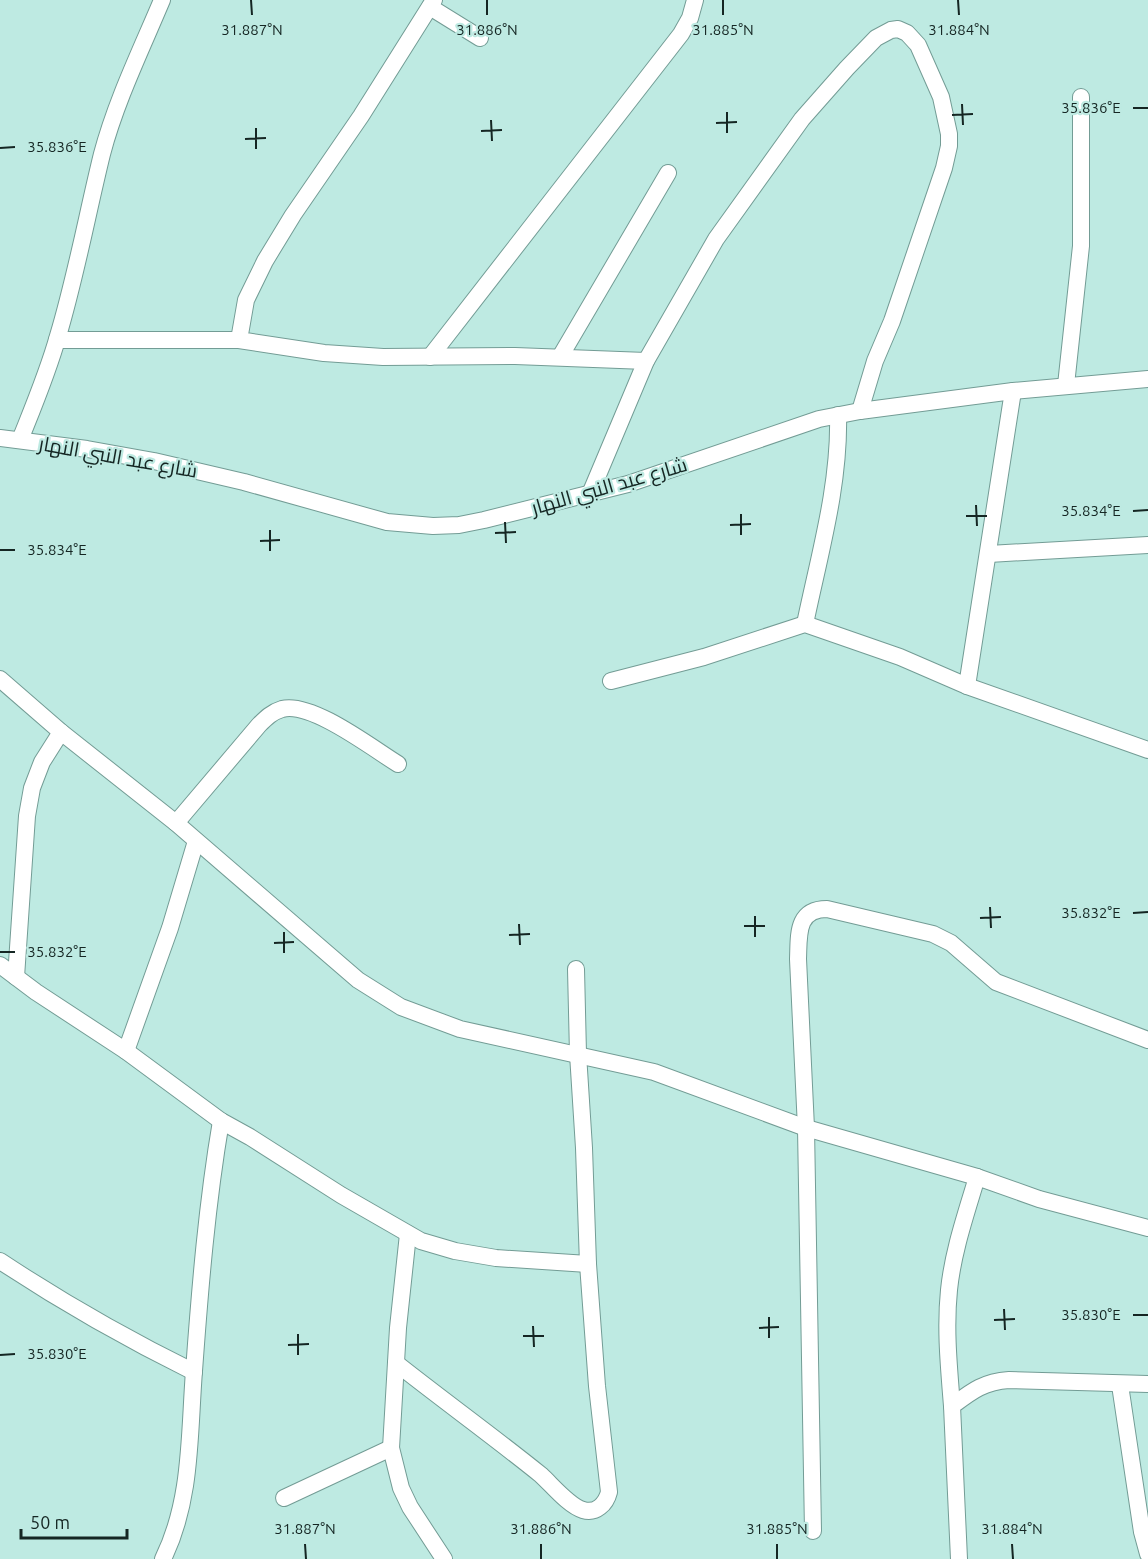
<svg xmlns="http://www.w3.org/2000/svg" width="1148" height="1559" viewBox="0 0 1148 1559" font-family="Ubuntu,Cairo,sans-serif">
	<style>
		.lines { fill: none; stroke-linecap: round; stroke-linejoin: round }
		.minor-casing { stroke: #739c95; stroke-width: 18 }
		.minor { stroke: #fff; stroke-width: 16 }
		.ticks { fill: none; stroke: #152623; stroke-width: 2 }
		.labels { text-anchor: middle; stroke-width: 4.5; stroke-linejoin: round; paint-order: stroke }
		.street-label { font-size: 20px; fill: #152623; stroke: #beeae2 }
		.ticks-label { font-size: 15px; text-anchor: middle; fill: #152623; stroke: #beeae2; stroke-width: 4.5; stroke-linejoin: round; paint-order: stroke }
	</style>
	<rect width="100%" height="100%" fill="#beeae2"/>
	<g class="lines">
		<g class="minor-casing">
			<g id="minor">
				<path d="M434 0 361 116 293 215 265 261 246 300 239 340 324 353 383 357 515 356 646 361"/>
				<path d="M430 7 480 38"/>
				<path d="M57 340H239"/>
				<path d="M430 357 681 34 690 18 695 0"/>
				<path d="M560 357 668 173"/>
				<path d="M1066 385 1081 246V97"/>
				<path d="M0 438 87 449 154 461 244 482 387 522 433 526 459 525 484 520 628 484 819 419 860 411 1013 391 1148 379"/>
				<path d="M20 440C34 405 48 372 58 336 76 276 87 215 102 154 116 101 141 50 162 0"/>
				<path d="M590 494 646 361 716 239 802 119 847 68 876 38 891 30 898 29 907 33 918 45 941 97 949 134V146L944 168 892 321 875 361 860 411"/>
				<path d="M989 554 1148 545"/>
				<path d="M805 624C819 556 840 485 838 415"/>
				<path d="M0 679 61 732 176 823 358 980 401 1007 460 1029 654 1072 806 1128 977 1177 1039 1199 1148 1228"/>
				<path d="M611 681 704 657 805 624 900 657 967 686 1148 750"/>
				<path d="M967 686 1013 391"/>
				<path d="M176 823 259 725C266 718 272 712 282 709 311 701 372 748 398 764"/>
				<path d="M0 965 36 992 126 1051 221 1121 250 1137 341 1195 421 1241 455 1251 496 1258 588 1264"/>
				<path d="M16 977 27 816 32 788 42 762 61 732"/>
				<path d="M126 1051 170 928 196 841"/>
				<path d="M408 1234 398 1328 391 1448 401 1488 410 1507 444 1559"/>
				<path d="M0 1261C62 1302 127 1339 194 1372"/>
				<path d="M396 1363C444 1401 494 1437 541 1475 552 1485 569 1506 583 1510 596 1514 606 1504 609 1492L597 1386 588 1264 584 1148 578 1054 576 969"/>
				<path d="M1120 1385 1142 1532 1148 1554"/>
				<path d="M952 1406C949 1368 945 1329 949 1290 953 1251 966 1214 977 1177"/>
				<path d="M284 1498 391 1448"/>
				<path d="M813 1531 806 1128 798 959C799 935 796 909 827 909L933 934 951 943 996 982 1148 1040"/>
				<path d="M163 1559C192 1500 189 1435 194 1371 200 1288 207 1203 221 1121"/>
				<path d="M959 1559 952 1406C972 1391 983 1382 1009 1380L1148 1384"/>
			</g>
		</g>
		<use href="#minor" class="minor"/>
	</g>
	<path class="ticks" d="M251 0 252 15M487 0V15M723 0V15M958 0 959 15M962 104 963 125M1133 108H1148M727 112V133M952 115 973 114M491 120 492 141M716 123 737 122M256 128V149M481 131 502 130M245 139 266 138M0 148 15 147M976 505 977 526M1133 511 1148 510M741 514V535M966 516H987M505 522 506 543M730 525 751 524M270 530V551M495 533 516 532M260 541 280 540M0 550H15M990 907 991 928M1133 913 1148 912M755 916V937M980 918 1001 917M519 924 520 945M744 926H765M284 932V953M509 935 530 934M274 943 294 942M0 952H15M1004 1309 1005 1330M1133 1315H1148M769 1317V1338M994 1320 1015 1319M533 1326 534 1347M759 1328 779 1327M298 1334V1355M523 1336H544M288 1345 309 1344M0 1355 15 1354M305 1544 306 1559M541 1544V1559M777 1544V1559M1012 1544 1013 1559"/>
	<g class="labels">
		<g class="street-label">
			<text transform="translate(118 457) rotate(10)" y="7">شارع عبد النبي النهار</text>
			<text transform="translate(609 486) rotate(-16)" y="7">شارع عبد النبي النهار</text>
		</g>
	</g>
	<g class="ticks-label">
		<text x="252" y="35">31.887°N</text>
		<text x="487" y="35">31.886°N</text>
		<text x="723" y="35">31.885°N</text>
		<text x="959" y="35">31.884°N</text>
		<text x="1091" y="113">35.836°E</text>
		<text x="57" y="152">35.836°E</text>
		<text x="1091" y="516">35.834°E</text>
		<text x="57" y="555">35.834°E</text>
		<text x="1091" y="918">35.832°E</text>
		<text x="57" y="957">35.832°E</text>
		<text x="1091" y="1320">35.830°E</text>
		<text x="57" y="1359">35.830°E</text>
		<text x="305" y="1534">31.887°N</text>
		<text x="541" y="1534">31.886°N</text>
		<text x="777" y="1534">31.885°N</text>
		<text x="1012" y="1534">31.884°N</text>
	</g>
	<path d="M21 1529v9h106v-9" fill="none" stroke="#152623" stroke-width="3"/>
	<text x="30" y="1529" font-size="18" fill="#152623" stroke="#beeae2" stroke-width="4.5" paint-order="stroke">50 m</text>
</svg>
